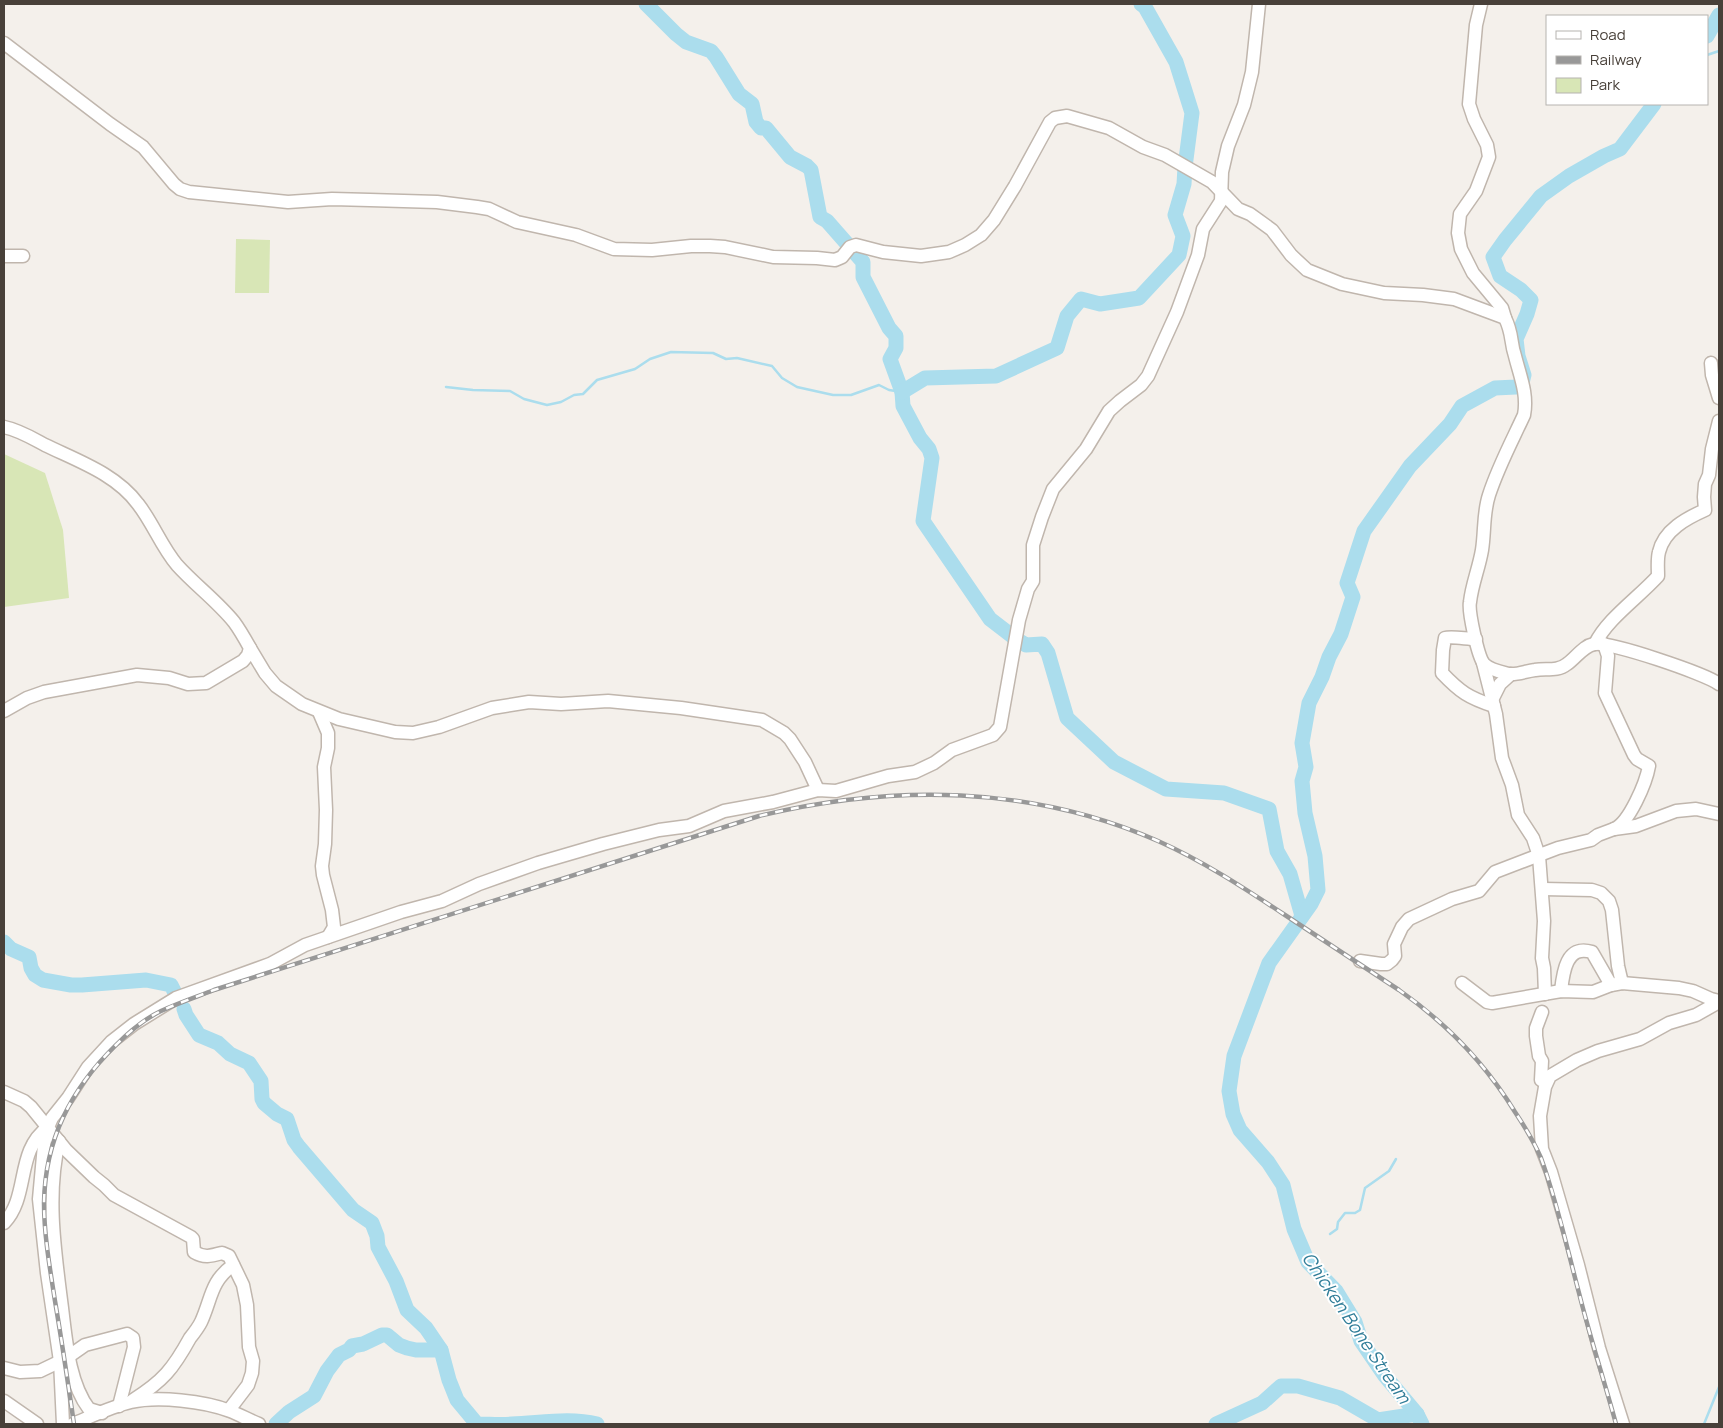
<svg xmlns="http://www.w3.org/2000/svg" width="1723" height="1428" viewBox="0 0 1723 1428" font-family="Manrope,sans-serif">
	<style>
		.green { fill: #d8e6b6 }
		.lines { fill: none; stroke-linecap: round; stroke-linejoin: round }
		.stream { stroke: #abdded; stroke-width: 2.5 }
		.river { stroke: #abdded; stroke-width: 15 }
		.minor-casing { stroke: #c0b6ad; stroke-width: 15 }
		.minor { stroke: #fff; stroke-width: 12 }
		.rail-casing { stroke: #989898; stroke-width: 4.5 }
		.rail { stroke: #fff; stroke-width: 2.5; stroke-dasharray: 8; stroke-linecap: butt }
		.labels { text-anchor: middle; stroke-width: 4; stroke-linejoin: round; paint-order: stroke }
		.water-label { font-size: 18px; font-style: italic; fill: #307d98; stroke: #fff }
	</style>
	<rect width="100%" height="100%" fill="#f4f0eb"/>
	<g class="green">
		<path d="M236 239 270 240 269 293H235Z"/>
		<path d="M4 454 45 473 63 530 69 598 4 607Z"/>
	</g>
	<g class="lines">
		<g class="stream">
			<path d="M1707 55 1719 51"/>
			<path d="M446 387 473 390 510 391 524 399 547 405 561 402 574 395 583 394 597 380 635 369 650 359 671 352 713 353 726 359 737 358 772 366 782 378 797 387 833 395H851L879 385 889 390 902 392"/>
			<path d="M1330 1234 1337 1229 1338 1222 1345 1213H1355L1360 1210 1365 1188 1389 1171 1396 1159"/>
			<path d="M1704 1424 1719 1387"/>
		</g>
		<g class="river">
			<path d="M646 4 676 34 686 42 711 51 716 57 739 94 752 104 756 122 761 128H766L790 157 807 166 811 170 820 217 827 221 863 262V277L889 328 896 336V348L890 359 902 392 903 406 920 438 929 449 932 458 923 521 990 619 1016 639 1026 645 1042 644 1048 653 1067 718 1114 762 1166 789 1224 793 1269 809 1277 851 1290 874 1302 916"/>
			<path d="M1707 36 1719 15"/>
			<path d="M902 392 925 378 996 376 1057 348 1067 316 1081 299 1100 304 1139 298 1179 255 1183 236 1175 215 1184 184 1185 167 1192 113 1176 62 1145 7 1141 4"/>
			<path d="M4 942 11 949 29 957 31 968 35 975 43 980 71 985H82L146 980 171 985 174 991"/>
			<path d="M184 1009 186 1015 199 1035 218 1043 230 1054 249 1063 261 1081 262 1099 264 1103 277 1114 287 1119 294 1140 299 1147 353 1210 372 1223 377 1236 378 1247 396 1281 407 1310 426 1328 441 1350 449 1380 457 1400 477 1424C489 1424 501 1425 512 1424 540 1423 570 1417 597 1424"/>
			<path d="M276 1424 289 1412 314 1396 327 1371 339 1355 349 1350 352 1346 363 1344 382 1335H387L399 1345 407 1348 416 1350H441"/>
			<path d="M1216 1424 1262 1403 1281 1386H1298L1340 1398 1378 1420 1417 1414"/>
			<path d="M1422 1424 1417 1414 1385 1376 1361 1341 1355 1322 1336 1291 1308 1262 1294 1229 1283 1185 1268 1162 1240 1130 1233 1114 1229 1091 1234 1056 1269 963 1311 904 1318 890 1315 856 1305 813 1302 781 1306 767 1302 743 1309 703 1322 677 1329 657 1341 634 1353 597 1347 583 1364 531 1410 466 1450 424 1462 406 1495 388 1516 387 1522 383 1524 375 1518 356 1516 339 1527 314 1531 300 1521 290 1500 276 1493 257 1505 240 1541 196 1569 176 1604 156 1620 149 1654 104"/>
		</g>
		<g class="minor-casing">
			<g id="minor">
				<path d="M1481 4 1476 25 1469 104 1474 119 1487 145 1489 157 1476 191 1460 214 1458 233 1461 249 1473 273 1502 308 1505 318"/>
				<path d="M4 43 110 124 143 147 174 184 180 189 189 192 288 202 332 199 370 200 437 202 477 207 489 209 517 222 576 235 614 249 652 250 691 246H710L725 247 773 257 817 258 835 260 842 257 850 247 856 245 883 252 921 256 949 252 965 245 981 235 994 220 1015 186 1050 122 1055 118 1067 116 1109 128 1143 147 1165 155 1212 182 1238 209 1250 214 1272 230 1291 255 1307 270 1342 284 1384 293 1423 295 1454 299 1505 318C1513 334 1510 341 1515 356 1520 376 1528 394 1524 415 1512 441 1498 467 1489 495 1483 513 1485 531 1482 550 1479 568 1472 584 1470 602 1468 611 1478 657 1484 664 1490 670 1501 672 1509 674 1518 675 1526 671 1535 670 1546 668 1557 672 1567 664 1576 658 1583 646 1594 644 1609 641 1706 674 1719 684"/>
				<path d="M4 256H23"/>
				<path d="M1711 363 1712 375 1719 398"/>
				<path d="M4 427C19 430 32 438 45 445 78 461 116 474 138 504 153 523 161 546 177 565 195 585 217 601 234 622 240 630 245 639 250 648L248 655 243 661 206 683 188 684 169 678 137 675 44 692 27 698 4 711"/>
				<path d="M1476 639C1467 639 1451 636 1445 638L1443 650 1442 673C1460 692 1469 698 1494 706"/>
				<path d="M1595 644C1607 619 1638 598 1658 576 1658 568 1657 559 1659 552 1664 530 1687 518 1705 510L1704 497 1705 484 1709 475 1712 449 1719 421"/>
				<path d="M1604 644 1608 656 1605 693 1634 755 1637 759 1649 766C1646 783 1629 823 1614 829"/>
				<path d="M250 648 265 673 276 686 302 704 339 719 395 732 413 733 439 727 492 708 529 702 561 704 608 701 681 708 762 720 784 733 790 739 805 762 818 790"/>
				<path d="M1483 663 1496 714 1502 758 1512 785 1518 815 1533 838 1539 856 1544 921 1542 958 1544 968 1545 994"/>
				<path d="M1492 700 1500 684 1511 674"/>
				<path d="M319 712 328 733V748L324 767 326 810 325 844 322 866 323 875 332 910 334 927 328 937"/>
				<path d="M1543 889 1592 890 1601 893 1609 901 1612 910 1618 966 1622 983"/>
				<path d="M1360 961 1381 964H1387L1392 960 1395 956 1394 944 1402 927 1409 919 1452 899 1479 891 1495 872 1521 862 1558 848 1591 840 1598 835 1614 829 1636 826 1676 811 1696 809 1719 814"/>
				<path d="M1462 983 1487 1002 1492 1003 1561 991 1593 992 1611 985 1622 983 1679 988 1693 991 1711 999 1719 1001"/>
				<path d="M1561 991C1563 973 1566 944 1592 952L1611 985"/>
				<path d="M1541 1080 1542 1061 1539 1056 1536 1036V1028L1542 1012"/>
				<path d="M4 1092 24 1101 31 1107 66 1150 94 1177 104 1185 114 1195 191 1237 193 1239 194 1252C204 1258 211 1256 222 1253L229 1256 243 1285 247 1305 249 1347 253 1361 252 1373 248 1385 229 1410"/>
				<path d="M59 1141C46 1196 55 1252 62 1308 66 1340 69 1383 89 1409L102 1413"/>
				<path d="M4 1223C30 1196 15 1151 48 1127"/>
				<path d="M4 1368 20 1372 40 1371 65 1359 85 1345 127 1334 133 1338 134 1347 119 1406"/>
				<path d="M133 1400C163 1381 173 1369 190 1338 194 1333 198 1328 201 1322 212 1298 210 1282 233 1265"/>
				<path d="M4 1401 37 1424"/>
				<path d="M63 1424 60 1361 47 1273 39 1199 44 1145 48 1127 52 1118 68 1098 88 1067 111 1042 134 1024 176 998 270 964 305 945 401 912 442 901 479 884 538 863 603 844 659 830 689 826 724 811 773 802 818 790 836 791 888 776 915 772 934 763 952 750 993 735 1000 727 1019 620 1028 589 1033 581V545L1042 517 1053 489 1086 449 1109 411 1120 401 1141 385 1148 376 1177 312 1198 255 1203 229 1221 201 1222 172 1228 146 1244 105 1252 72 1259 4"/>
				<path d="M73 1424C90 1417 113 1406 131 1402 158 1396 204 1401 230 1411 240 1415 249 1420 259 1424"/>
				<path d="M1623 1424 1599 1348 1578 1265 1551 1172 1542 1149 1540 1116 1545 1087 1550 1076 1577 1060 1598 1051 1640 1039 1669 1023 1696 1015 1719 1002"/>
			</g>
		</g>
		<use href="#minor" class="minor"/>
		<g class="rail-casing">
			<path id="rail" d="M74 1424C68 1383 62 1342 55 1301 50 1269 44 1235 44 1203 45 1139 71 1089 116 1045 129 1032 144 1019 161 1011 178 1003 196 997 214 990L759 816C892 784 1031 785 1158 841 1203 861 1244 888 1285 915 1323 940 1361 965 1399 990 1446 1023 1485 1063 1515 1112 1525 1127 1534 1142 1541 1158 1557 1202 1567 1248 1579 1293 1590 1337 1604 1380 1616 1424"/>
		</g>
		<use href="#rail" class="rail"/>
	</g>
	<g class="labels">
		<g class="water-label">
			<text transform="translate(1356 1328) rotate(56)" y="6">Chicken Bone Stream</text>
		</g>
	</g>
	<rect width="1723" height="1428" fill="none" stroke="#484039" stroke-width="10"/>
	<rect x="1546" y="15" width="162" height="90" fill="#ffffff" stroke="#b6b3b0"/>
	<rect x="1556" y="31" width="25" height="8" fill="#ffffff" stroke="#b6b3b0"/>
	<text x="1590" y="40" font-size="15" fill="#484039">Road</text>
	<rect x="1556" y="56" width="25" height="8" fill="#989898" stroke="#b6b3b0"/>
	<text x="1590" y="65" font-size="15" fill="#484039">Railway</text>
	<rect x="1556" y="78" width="25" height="15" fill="#d8e6b6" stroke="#b6b3b0"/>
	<text x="1590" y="90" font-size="15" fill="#484039">Park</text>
</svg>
